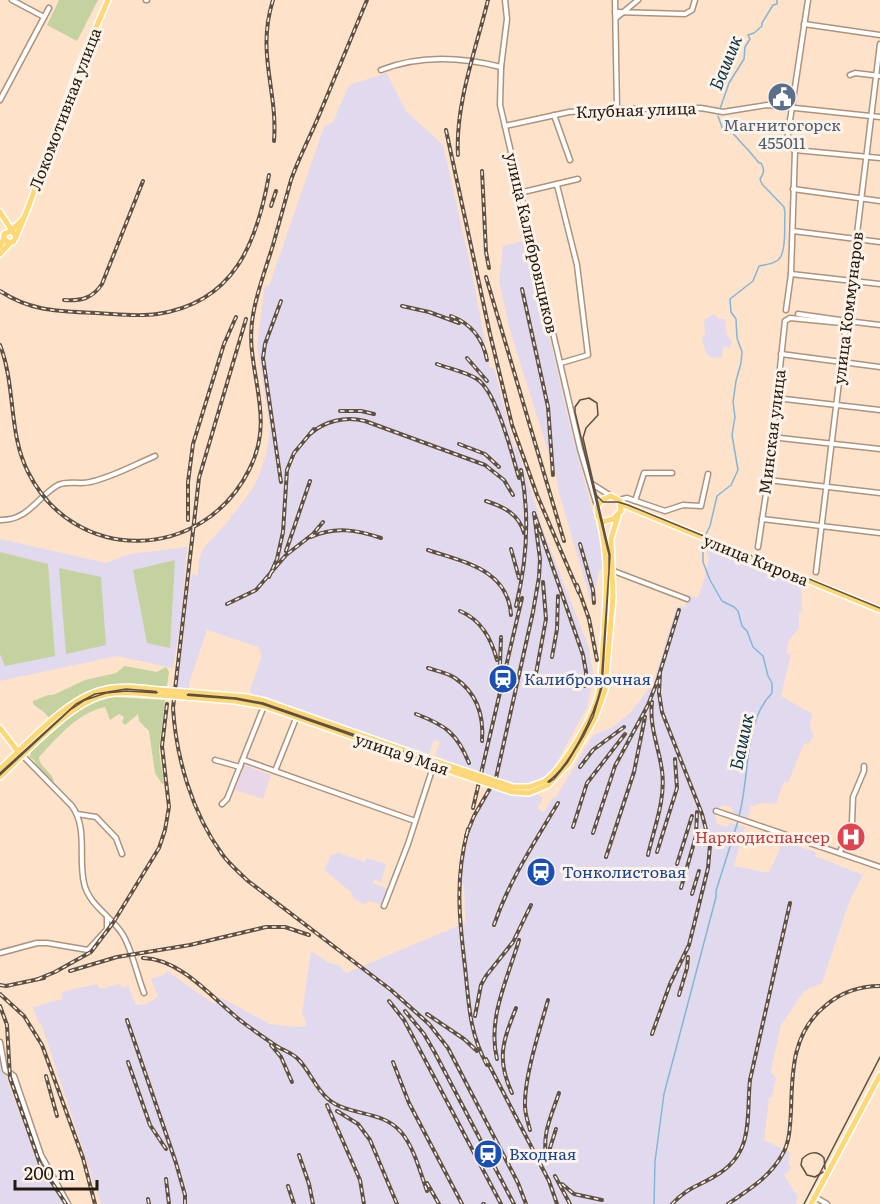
<svg xmlns="http://www.w3.org/2000/svg" width="880" height="1204" viewBox="0 0 880 1204" font-family="Literata,serif">
	<style>
		.industrial { fill: #e1daef }
		.education { fill: #e9d7e9 }
		.green { fill: #c4d29f }
		.lines { fill: none; stroke-linecap: round; stroke-linejoin: round }
		.stream { stroke: #83b6d6; stroke-width: 1.5 }
		.minor-casing { stroke: #ad937c; stroke-width: 7 }
		.major-casing { stroke: #fff; stroke-width: 8 }
		.minor { stroke: #fff; stroke-width: 4 }
		.major { stroke: #fed877; stroke-width: 5 }
		.tram { stroke: #5e5042; stroke-width: 1.5 }
		.rail-casing { stroke: #5e5042; stroke-width: 4 }
		.rail { stroke: #fef3e9; stroke-width: 1.5; stroke-dasharray: 4.5; stroke-linecap: butt }
		.major-bridge-casing { stroke: #fff; stroke-width: 8; stroke-linecap: butt }
		.major-bridge { stroke: #fed877; stroke-width: 5 }
		.labels { text-anchor: middle; stroke-width: 6; stroke-linejoin: round; paint-order: stroke }
		.street-label { font-size: 16px; fill: #221910; stroke: #fef3e9 }
		.service-label { font-size: 16px; fill: #4e5e75; stroke: #fef3e9 }
		.transit-label { font-size: 16px; fill: #164399; stroke: #fef3e9; text-anchor: start }
		.health-label { font-size: 16px; fill: #be3a42; stroke: #fef3e9; text-anchor: end }
		.water-label { font-size: 18px; font-style: italic; fill: #063248; stroke: #fef3e9 }
	</style>
	<rect width="100%" height="100%" fill="#fee2c9"/>
	<g class="industrial">
		<path d="M387 73 406 111 443 145 472 273 490 368H494L514 447H517L544 532 589 648 594 678 587 707 551 773 533 783H516L486 775 484 784 450 765 447 760 435 756 440 742 434 740 429 754 251 694 250 690 262 656 258 647 207 630 189 683V690L176 689 191 574 198 575 199 560 203 549 231 518V515L234 514 251 491 257 480 266 456 270 429 257 345 265 285 269 286 324 127 333 122 349 85Z"/>
		<path d="M527 240 572 434 604 554 603 569 599 570 594 599H590L559 493 552 454H549L511 334 499 282 503 246Z"/>
		<path d="M714 314 719 319H725L727 335 732 342 730 348 723 346 722 357 712 358 706 353 702 339 703 336 705 335 704 320Z"/>
		<path d="M0 539 106 563 130 554 187 547 181 620 173 668 117 656 0 681Z"/>
		<path d="M707 546 801 586 802 611 799 612V628L789 640 786 653 791 654 781 696 812 714 810 727 814 736 808 744 804 743 788 783 784 782 776 804 761 803 750 807 748 820 734 816 732 807 724 805 718 808 715 816 717 824 727 827 730 823 745 827 734 866 769 873 783 841 816 852 815 856 863 875 850 900 822 983 804 991 781 1025 771 1070V1073L776 1077 772 1097 769 1098 764 1140 791 1153 788 1163 792 1168 784 1175 798 1197 796 1204H101L41 1023H38L33 1007 63 999 61 992 97 984 100 989 120 984 122 988 128 986 136 1005 146 1004 158 997 151 979 164 975 167 971 214 1004 220 997 270 1024 296 1027 306 1026V1021L302 1014 311 951 329 963 339 965 346 973 465 923 464 884 461 883 465 852 472 824 474 823 485 795 489 794 490 788 512 795 537 794 543 798 537 809 544 812 552 798 556 797 593 735 611 728 631 712 653 683 677 606 685 607 689 595 698 598 704 580 709 558 705 551Z"/>
		<path d="M339 853 365 862 367 858 386 864 381 882 374 879 372 883 389 889 383 905 370 901 363 904 353 898 351 892 324 870 331 855Z"/>
		<path d="M0 1058 35 1157 60 1193 63 1204H0Z"/>
	</g>
	<path class="education" d="M244 765 271 775 263 799 235 790Z"/>
	<g class="green">
		<path d="M59 0H98L77 41 47 25Z"/>
		<path d="M0 552 48 564 55 656 5 666 0 654Z"/>
		<path d="M175 560 170 648 147 643 133 570Z"/>
		<path d="M59 568 101 577 106 645 66 654Z"/>
		<path d="M125 666 157 672 166 667 169 672 167 686H106L82 695 49 718 45 713 33 704V701L48 695H53L85 680 116 673Z"/>
		<path d="M111 697 165 700 159 750 164 783 162 784 155 773 149 731 139 721 138 714 125 725 122 722 124 717 119 714 110 720 105 707C77 713 58 737 39 757 39 767 51 771 54 781L52 782 38 768 34 760 30 757 31 751 82 707Z"/>
	</g>
	<g class="lines">
		<g class="stream">
			<path d="M720 109 729 83 744 59 745 47 750 39 748 35 754 33 762 26V23L773 5 777 4V0"/>
			<path d="M705 536 710 526 717 496 731 485 738 470 732 435 735 417 733 402 736 381 741 363 742 352 737 338 736 319 731 312 730 299 753 281 759 266C765 265 773 264 778 260 787 253 784 224 785 213L784 207 762 184 760 179C764 173 765 170 761 163H759C750 151 740 142 731 131L723 130 718 116"/>
			<path d="M703 541V562L710 580 722 601 734 607 738 611 742 626 747 631 753 647 763 656 768 676 772 683V693C743 722 750 778 739 816"/>
			<path d="M654 1204 655 1161 664 1094 716 897V891L738 821"/>
		</g>
		<g class="minor-casing">
			<g id="minor">
				<path d="M12 0 44 17"/>
				<path d="M146 0H147"/>
				<path d="M505 0 507 19 501 67 500 105 580 449 597 506"/>
				<path d="M615 0 617 109"/>
				<path d="M615 12 685 14 692 10 695 0"/>
				<path d="M616 18 638 0"/>
				<path d="M804 24 880 35"/>
				<path d="M381 70C419 55 462 57 501 67"/>
				<path d="M850 75 855 73 880 76"/>
				<path d="M0 100 49 8"/>
				<path d="M554 115 570 160"/>
				<path d="M505 126 569 112 617 109 701 108 723 112 767 105 880 117"/>
				<path d="M768 140 795 150 880 158"/>
				<path d="M786 147 808 0"/>
				<path d="M557 185 577 265 588 355 561 363"/>
				<path d="M793 189 880 201"/>
				<path d="M519 193 578 179"/>
				<path d="M793 231 880 242"/>
				<path d="M791 274 880 284"/>
				<path d="M786 310 791 274 795 150"/>
				<path d="M798 314 847 321"/>
				<path d="M781 354 880 367"/>
				<path d="M776 398 880 410"/>
				<path d="M771 437 880 449"/>
				<path d="M768 480 880 493"/>
				<path d="M592 484 611 496"/>
				<path d="M619 500 627 498 665 511 683 505 701 506 708 474"/>
				<path d="M635 501 644 473H672"/>
				<path d="M762 519 880 533"/>
				<path d="M0 520C28 521 37 497 58 485 68 480 80 485 90 482 113 477 134 465 155 456"/>
				<path d="M758 547 768 480 785 321 790 318 842 323 847 321 880 325"/>
				<path d="M611 570 687 599"/>
				<path d="M816 572 880 44"/>
				<path d="M23 756 72 806C88 829 78 857 84 883 89 906 112 916 123 935 132 950 137 975 144 993"/>
				<path d="M215 760 240 767"/>
				<path d="M244 760 415 821"/>
				<path d="M275 771 297 716"/>
				<path d="M222 804 227 799 264 706"/>
				<path d="M716 811 880 867"/>
				<path d="M77 814 96 817 116 838 122 854"/>
				<path d="M840 852 852 822 853 797 864 771V766"/>
				<path d="M384 906 408 844 432 770"/>
				<path d="M0 953 37 943H47L88 950 107 929V918"/>
				<path d="M0 1042 5 1070 14 1076 41 1155 68 1204"/>
				<path d="M815 1197 827 1204"/>
			</g>
		</g>
		<g class="major-casing">
			<g id="major">
				<path d="M0 212 16 237 13 242H7L4 238V234L11 231 23 219"/>
				<path d="M16 237 28 208 79 66 108 0"/>
				<path d="M0 247 4 238"/>
				<path d="M0 254 10 243"/>
				<path d="M611 496 620 501 621 511 613 519 602 522 598 516 597 507 602 500Z"/>
				<path d="M621 504 880 610"/>
				<path d="M186 692 247 697 265 701 438 762"/>
				<path d="M185 697 235 701 264 706 436 766"/>
				<path d="M0 728 19 753"/>
				<path d="M0 769C27 744 67 698 103 690 121 685 141 688 159 690"/>
				<path d="M0 777C28 751 71 701 108 694 125 691 142 694 159 695"/>
				<path d="M545 781C563 768 590 722 597 700 602 683 602 663 603 645 606 603 610 563 600 521"/>
				<path d="M548 785 569 763 595 718 605 690 613 597 611 539 618 516"/>
				<path d="M811 1204 880 1075"/>
			</g>
		</g>
		<use href="#minor" class="minor"/>
		<use href="#major" class="major"/>
		<g class="tram">
			<path d="M595 494 603 502H618L628 505 880 608"/>
			<path d="M0 773 76 704 95 694 126 689 236 698 263 703 506 787C520 791 534 791 546 783 570 768 595 713 601 687L609 570V555L575 412V407L580 400 589 398 597 403 598 415 586 428 583 438 610 555 602 687 593 717 584 735 567 763 554 779 541 788 529 791 505 789 262 704 235 699 159 693 126 691 106 693 85 700 70 710 0 775"/>
			<path d="M823 1172 815 1177 807 1175 801 1165 802 1159C809 1152 817 1150 824 1158L825 1169"/>
			<path d="M804 1204 880 1057"/>
		</g>
		<g class="rail-casing">
			<g id="rail">
				<path d="M273 0C256 54 278 90 274 141"/>
				<path d="M446 130 490 334 512 425 537 495 579 593"/>
				<path d="M458 155C455 105 476 49 488 0"/>
				<path d="M482 171 486 252 489 268"/>
				<path d="M271 206 276 191"/>
				<path d="M486 277 564 541"/>
				<path d="M522 289 548 407 553 475"/>
				<path d="M0 291C32 312 60 311 97 313 117 314 137 317 157 314 234 303 257 243 269 175"/>
				<path d="M64 300C81 301 92 299 102 284L143 181"/>
				<path d="M281 301 265 344 263 358 281 482"/>
				<path d="M402 306 429 312 459 323"/>
				<path d="M451 316C472 324 483 339 487 360"/>
				<path d="M246 319 199 478 173 708C176 757 192 813 222 854 229 864 239 872 248 881L391 990 429 1024 448 1048 518 1183 526 1204"/>
				<path d="M0 345C16 386 8 433 28 472 75 566 203 562 249 470 278 415 243 368 253 315 257 291 266 268 273 245 279 223 285 201 291 180 299 157 311 135 320 113 336 75 351 38 367 0"/>
				<path d="M467 358 487 381"/>
				<path d="M437 364C450 369 466 372 477 379 497 392 512 455 519 478"/>
				<path d="M340 411H361L374 414"/>
				<path d="M310 434C325 421 345 416 365 421L485 465 504 480 513 495"/>
				<path d="M459 444 485 454 499 467"/>
				<path d="M486 501C504 507 519 514 524 533"/>
				<path d="M188 520V482L193 444 224 344 236 317"/>
				<path d="M311 537C335 526 357 530 381 538"/>
				<path d="M580 544 593 590 594 603"/>
				<path d="M511 549 519 578"/>
				<path d="M428 550C463 562 508 569 511 615"/>
				<path d="M286 551 310 481"/>
				<path d="M269 577 277 559 283 532 287 470 294 453 314 429"/>
				<path d="M577 585 589 619 597 660"/>
				<path d="M227 604 256 590 286 555 313 534 323 522"/>
				<path d="M516 606C527 561 530 516 521 470"/>
				<path d="M460 611C481 620 491 638 497 660"/>
				<path d="M552 657 557 629 558 596"/>
				<path d="M500 665 501 637"/>
				<path d="M428 668C437 671 448 673 455 678 477 693 484 716 482 741"/>
				<path d="M535 679 546 619 543 582"/>
				<path d="M416 714C445 725 457 733 469 763"/>
				<path d="M580 767 593 750 624 727"/>
				<path d="M473 808 522 598"/>
				<path d="M573 827 587 783 625 734"/>
				<path d="M468 829C455 878 459 917 465 967 469 1004 469 1032 487 1065"/>
				<path d="M593 833 615 766 648 705 657 682 679 610"/>
				<path d="M466 836 474 816 496 778 533 612 539 577 540 559 534 513 583 655 586 672 585 686"/>
				<path d="M657 852 677 788 675 759"/>
				<path d="M648 855C654 828 666 799 662 771 659 747 649 727 652 702"/>
				<path d="M606 857 634 772 645 717"/>
				<path d="M677 864 692 816"/>
				<path d="M681 888 696 836 697 812"/>
				<path d="M692 894 699 871"/>
				<path d="M494 925C509 881 534 843 558 803"/>
				<path d="M143 958C183 959 215 1002 245 1024 256 1032 267 1040 278 1047 285 1051 292 1053 298 1059 310 1071 315 1088 328 1099 349 1117 381 1109 401 1132 414 1147 420 1172 427 1191"/>
				<path d="M70 971 117 957 190 945 266 927H285L309 935"/>
				<path d="M38 979 55 972 91 952 113 923 159 848 165 830 169 807 162 746 167 704"/>
				<path d="M0 985 6 986 44 978"/>
				<path d="M0 994 24 1016 42 1045 83 1158 95 1204"/>
				<path d="M679 995 687 968 688 957"/>
				<path d="M389 1001 404 1020 501 1204"/>
				<path d="M0 1006 7 1025 10 1078 40 1164 66 1204"/>
				<path d="M405 1011 424 1034 435 1053 514 1204"/>
				<path d="M427 1014 464 1039 477 1051"/>
				<path d="M475 1016 481 985 486 976 513 942 531 905"/>
				<path d="M127 1020 176 1163 185 1195V1204"/>
				<path d="M652 1034 670 984 689 945 708 868 710 845 702 814 662 712 659 693 660 673"/>
				<path d="M271 1045 281 1057 292 1082"/>
				<path d="M486 1059 549 1181 557 1204"/>
				<path d="M497 1059C487 1018 508 978 519 940"/>
				<path d="M128 1062 150 1125 166 1149"/>
				<path d="M393 1062 409 1103 462 1204"/>
				<path d="M46 1076 57 1116"/>
				<path d="M512 1093C496 1059 503 1041 516 1008"/>
				<path d="M327 1105 360 1180 364 1204"/>
				<path d="M337 1111 358 1124 370 1140 397 1204"/>
				<path d="M530 1130C528 1122 525 1114 525 1106 524 1077 540 1029 548 1000"/>
				<path d="M299 1155 309 1184 313 1204"/>
				<path d="M550 1156V1148L556 1129"/>
				<path d="M547 1161C541 1135 551 1117 559 1093"/>
				<path d="M555 1176 570 1204"/>
				<path d="M166 1179 169 1204"/>
				<path d="M427 1183 439 1204"/>
				<path d="M562 1184 574 1194 602 1200"/>
				<path d="M288 1186 294 1204"/>
				<path d="M148 1199 149 1204"/>
				<path d="M483 1204H484"/>
				<path d="M672 1204C688 1187 697 1187 715 1176 755 1153 746 1118 750 1080L790 903"/>
				<path d="M728 1204C748 1190 770 1177 782 1155 790 1142 790 1126 791 1111 792 1072 792 1033 825 1006 840 993 860 986 880 986"/>
			</g>
		</g>
		<use href="#rail" class="rail"/>
		<g class="major-bridge-casing">
			<g id="major-bridge">
				<path d="M159 690 186 692"/>
				<path d="M159 695 185 697"/>
				<path d="M438 762 513 787H529L545 781"/>
				<path d="M436 766 512 792 529 793 548 785"/>
			</g>
		</g>
		<use href="#major-bridge" class="major-bridge"/>
	</g>
	<defs>
		<g id="civic-disc" transform="scale(1.5)"><circle r="9.5" fill="#5c6f8a" stroke="#fef3e9"/><path d="M-.6-6.5H3V-4.5H.6V-3L4-1V1h2V6H-6V1h2V-1L-.6-3ZM-1.2 2.5V6h2.4V2.5Z" fill="#fff"/></g>
		<g id="station-disc" transform="scale(1.5)"><circle r="9.5" fill="#1a4fb4" stroke="#fef3e9"/><path d="M-3-6H3Q5-6 5-4V2Q5 4 3 4L4.5 6H3L1.5 4h-3L-3 6H-4.5L-3 4Q-5 4-5 2V-4Q-5-6-3-6ZM-3.5-4v3h7v-3ZM-3.5 1v1.5H-2V1ZM2 1v1.5H3.5V1Z" fill="#fff"/></g>
		<g id="hospital-disc" transform="scale(1.5)"><circle r="9.5" fill="#e0444e" stroke="#fef3e9"/><path d="M-5-5h3v3.5h4V-5h3V5h-3V1.5h-4V5h-3Z" fill="#fff"/></g>
	</defs>
	<g fill-rule="evenodd">
		<use href="#civic-disc" x="782" y="97"/>
		<use href="#station-disc" x="503" y="679"/>
		<use href="#hospital-disc" x="851" y="837"/>
		<use href="#station-disc" x="541" y="872"/>
		<use href="#station-disc" x="488" y="1154"/>
	</g>
	<g class="labels">
		<g class="street-label">
			<text transform="translate(65 109) rotate(-69)" y="6">Локомотивная улица</text>
			<text transform="translate(636 110) rotate(-2)" y="6">Клубная улица</text>
			<text transform="translate(532 243) rotate(77)" y="6">улица Калибровщиков</text>
			<text transform="translate(848 308) rotate(-83)" y="6">улица Коммунаров</text>
			<text transform="translate(772 432) rotate(-83)" y="6">Минская улица</text>
			<text transform="translate(756 560) rotate(22)" y="6">улица Кирова</text>
			<text transform="translate(402 754) rotate(19)" y="6">улица 9 Мая</text>
		</g>
		<g class="service-label">
			<text x="782" y="131">Магнитогорск<tspan x="782" dy="18">455011</tspan></text>
		</g>
		<g class="transit-label">
			<text x="524" y="685">Калибровочная</text>
			<text x="562" y="878">Тонколистовая</text>
			<text x="509" y="1160">Входная</text>
		</g>
		<g class="health-label">
			<text x="830" y="843">Наркодиспансер</text>
		</g>
		<g class="water-label">
			<text transform="translate(726 63) rotate(-68)" y="6">Башик</text>
			<text transform="translate(742 742) rotate(-78)" y="6">Башик</text>
		</g>
	</g>
	<path d="M15 1180v9h82v-9" fill="none" stroke="#221910" stroke-width="3"/>
	<text x="24" y="1180" font-size="18" fill="#221910" stroke="#fef3e9" stroke-width="4.5" paint-order="stroke">200 m</text>
</svg>
